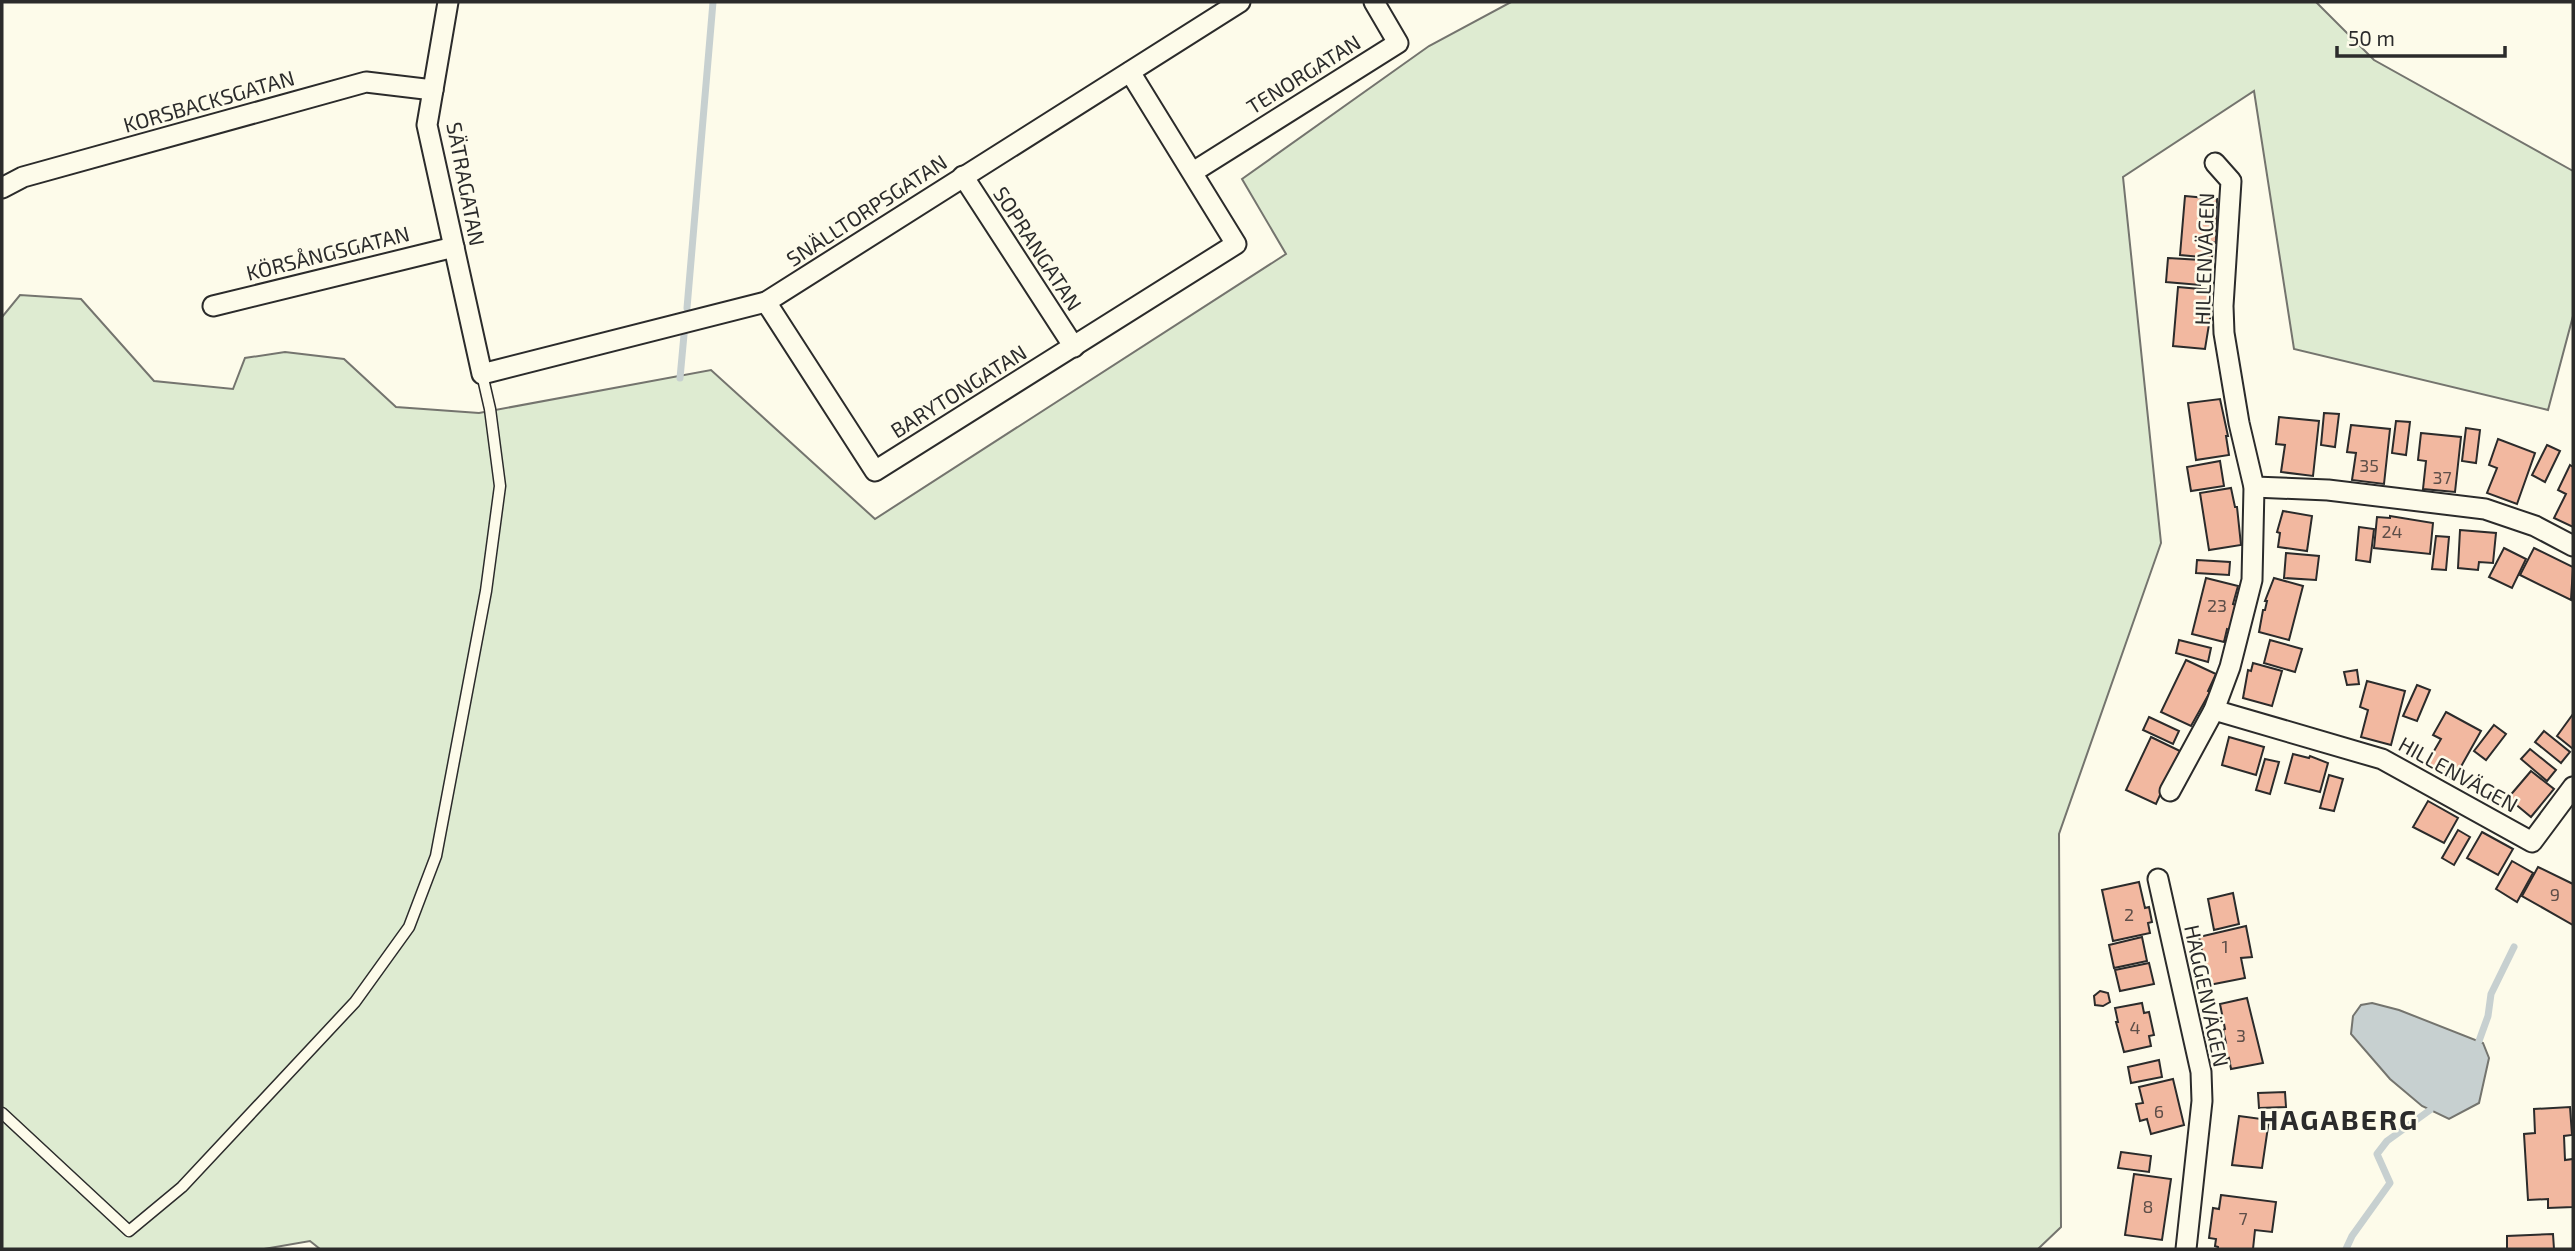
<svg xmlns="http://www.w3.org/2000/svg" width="2575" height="1251" viewBox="0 0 2575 1251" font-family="'Exo 2',sans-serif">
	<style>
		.green { fill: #deebd1; stroke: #74746e; stroke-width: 2 }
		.water { fill: #c7d0d0; stroke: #74746e; stroke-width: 2 }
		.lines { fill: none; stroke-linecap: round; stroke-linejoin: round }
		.stream { stroke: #c7d0d0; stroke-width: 7 }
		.building { fill: #f2b8a0; stroke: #2b2b2b; stroke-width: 2 }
		.lane-casing { stroke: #2b2b2b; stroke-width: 13 }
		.street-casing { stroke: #2b2b2b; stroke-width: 23 }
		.lane { stroke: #fdfbea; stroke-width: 10 }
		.street { stroke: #fdfbea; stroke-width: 19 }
		.labels { text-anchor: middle; stroke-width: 5; stroke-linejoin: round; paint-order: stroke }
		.number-label { font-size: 18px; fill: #5d4e48 }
		.street-label { font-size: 21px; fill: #2b2b2b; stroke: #fdfbea }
		.district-label { font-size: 28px; font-weight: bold; letter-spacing: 2px; fill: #2b2b2b; stroke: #fdfbea }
	</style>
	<rect width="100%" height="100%" fill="#fdfbea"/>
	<path class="green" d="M1511 2H2316L2374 60 2573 171V316L2548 410 2294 349 2254 91 2123 177 2161 543 2059 834 2061 1227 2038 1249H320L310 1241 264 1249H2V317L20 295 81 299 154 381 233 389 245 358 285 352 344 359 396 407 479 413 711 370 875 519 1286 254 1242 179 1429 46Z"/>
	<path class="water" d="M2372 1003 2399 1010 2483 1043 2489 1058 2479 1103 2449 1119 2422 1106 2390 1079 2351 1034 2353 1016 2361 1005Z"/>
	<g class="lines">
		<g class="stream">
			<path d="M687 308 713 2"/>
			<path d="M680 378 685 324"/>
			<path d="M2479 1041 2488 1016 2491 994 2514 947"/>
			<path d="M2346 1249 2352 1236 2390 1183 2377 1154 2387 1141 2430 1110"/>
		</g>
	</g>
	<g class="building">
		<path d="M2185 196 2217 199 2216 243 2213 242 2212 258 2180 255Z"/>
		<path d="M2168 258 2201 260 2200 285 2166 282Z"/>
		<path d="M2178 287 2211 290 2209 311 2211 312 2205 349 2173 346Z"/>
		<path d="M2220 399 2228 436H2226L2229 455 2196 460 2188 403Z"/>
		<path d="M2324 413 2339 414 2335 447 2321 445Z"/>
		<path d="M2279 417 2319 421 2313 476 2281 472 2285 445 2276 444Z"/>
		<path d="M2396 421 2410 422 2406 455 2392 453Z"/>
		<path d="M2351 425 2390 429 2384 484 2352 480 2356 453 2347 452Z"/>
		<path d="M2466 428 2480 430 2476 463 2462 461Z"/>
		<path d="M2421 433 2461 437 2455 492 2423 489 2426 461 2418 460Z"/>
		<path d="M2498 439 2535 453 2517 504 2487 493 2497 468 2489 465Z"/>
		<path d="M2547 445 2560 451 2545 482 2532 475Z"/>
		<path d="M2220 461 2224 486 2191 491 2187 467Z"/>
		<path d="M2570 465 2573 467V527L2554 518 2566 494 2558 490Z"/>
		<path d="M2231 488 2235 507H2237L2241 545 2209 550 2200 493Z"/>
		<path d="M2283 511 2312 516 2307 551 2278 547 2280 533 2277 532Z"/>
		<path d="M2390 516 2433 523 2430 554 2374 548 2377 517 2390 518Z"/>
		<path d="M2359 527 2374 529 2370 562 2356 560Z"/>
		<path d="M2460 530 2496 533 2493 563 2479 562 2478 570 2458 568Z"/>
		<path d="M2436 536 2449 537 2446 570 2432 569Z"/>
		<path d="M2504 548 2526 559 2512 588 2489 577Z"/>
		<path d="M2534 548 2573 567 2571 600 2520 575Z"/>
		<path d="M2286 553 2319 556 2316 580 2284 578Z"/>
		<path d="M2197 560 2230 562 2229 575 2196 573Z"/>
		<path d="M2206 578 2238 586 2233 604 2236 605 2230 630 2227 629 2224 642 2192 634Z"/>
		<path d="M2274 578 2303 586 2289 640 2259 632 2263 610H2265L2267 601H2265Z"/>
		<path d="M2179 640 2211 648 2208 662 2176 653Z"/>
		<path d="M2270 640 2302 649 2295 672 2264 663Z"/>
		<path d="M2186 660 2216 674 2208 691 2210 692 2191 726 2161 712Z"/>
		<path d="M2253 663 2282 671 2272 706 2243 698 2248 670 2251 671Z"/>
		<path d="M2357 670 2359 684 2347 685 2344 672Z"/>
		<path d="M2367 681 2405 691 2391 745 2361 737 2368 710 2360 707Z"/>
		<path d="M2417 685 2430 690 2417 721 2403 716Z"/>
		<path d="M2446 712 2481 731 2454 779 2427 763 2441 739 2433 735Z"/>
		<path d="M2573 714V749L2557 736Z"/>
		<path d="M2149 717 2179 731 2173 744 2143 730Z"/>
		<path d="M2494 725 2506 734 2486 760 2474 751Z"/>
		<path d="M2544 731 2570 752 2561 763 2535 742Z"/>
		<path d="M2151 737 2180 751 2156 804 2126 790Z"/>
		<path d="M2229 737 2264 747 2256 775 2222 765Z"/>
		<path d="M2530 749 2556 770 2547 781 2521 759Z"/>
		<path d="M2293 754 2309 758 2310 756 2328 763 2320 792 2285 783Z"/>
		<path d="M2265 759 2279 762 2270 794 2256 790Z"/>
		<path d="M2531 771 2554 789 2531 817 2508 798Z"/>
		<path d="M2329 775 2343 779 2334 811 2320 808Z"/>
		<path d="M2428 801 2458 818 2444 843 2413 827Z"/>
		<path d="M2458 830 2470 837 2454 865 2442 858Z"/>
		<path d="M2482 832 2513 849 2498 875 2467 858Z"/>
		<path d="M2512 861 2533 873 2517 902 2496 889Z"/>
		<path d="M2538 867 2573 884V925L2522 896Z"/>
		<path d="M2139 882 2145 908 2149 907 2152 922 2148 923 2150 933 2113 941 2102 890Z"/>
		<path d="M2233 893 2239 924 2214 930 2208 899Z"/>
		<path d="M2246 926 2252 957 2241 958 2245 978 2209 985 2199 937Z"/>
		<path d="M2142 937 2147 961 2114 968 2109 945Z"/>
		<path d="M2149 963 2154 984 2120 991 2115 970Z"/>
		<path d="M2100 991 2108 993 2110 1002 2103 1006 2095 1005 2094 996Z"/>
		<path d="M2247 998 2263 1063 2231 1069 2229 1058 2225 1060 2221 1044 2226 1043 2223 1030 2225 1029 2220 1004Z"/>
		<path d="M2142 1003 2144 1013 2149 1012 2154 1035 2149 1036 2151 1046 2124 1052 2116 1022H2118L2115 1008Z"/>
		<path d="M2159 1060 2162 1077 2131 1083 2128 1067Z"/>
		<path d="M2173 1079 2184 1125 2151 1134 2147 1119 2140 1121 2136 1104 2143 1103 2139 1087Z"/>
		<path d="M2285 1092 2286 1107 2259 1108 2258 1093Z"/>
		<path d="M2570 1107 2572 1135 2564 1136 2565 1160 2573 1159V1207L2548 1208V1199L2528 1200 2524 1134 2535 1133 2534 1109Z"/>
		<path d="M2239 1116 2269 1120 2262 1168 2232 1165Z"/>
		<path d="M2121 1152 2151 1156 2149 1172 2118 1168Z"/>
		<path d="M2134 1174 2171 1179 2162 1240 2125 1235Z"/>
		<path d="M2221 1195 2276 1202 2272 1232 2255 1230 2253 1249H2218V1247L2215 1246 2216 1239 2209 1238 2213 1208 2219 1209Z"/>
		<path d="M2553 1234 2554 1249H2507V1236Z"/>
	</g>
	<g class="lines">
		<g class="lane-casing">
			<path id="lane" d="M2 1113 129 1231 182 1187 355 1002 409 927 436 856 486 591 500 486 490 409 482 374"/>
		</g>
		<g class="street-casing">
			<g id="street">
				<path d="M448 2 427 125 482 374 766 302 1240 2"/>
				<path d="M1193 172 1398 43 1374 2"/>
				<path d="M963 176 1074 347"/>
				<path d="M2 188 23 177 366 82 433 90"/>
				<path d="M766 302 875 471 1236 244 1130 72"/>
				<path d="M213 306 454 247"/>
				<path d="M2254 487 2328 490 2485 509 2535 526 2573 546"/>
				<path d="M2214 710 2382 759 2532 842 2573 787"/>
				<path d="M2170 791 2214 710 2230 667 2252 580 2254 487 2239 423 2224 333 2223 306 2231 181 2215 163"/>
				<path d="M2158 879 2201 1072 2202 1101 2186 1249"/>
			</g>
		</g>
		<use href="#lane" class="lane"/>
		<use href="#street" class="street"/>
	</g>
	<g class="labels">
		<g class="number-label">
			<text x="2369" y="472">35</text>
			<text x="2442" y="484">37</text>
			<text x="2392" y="538">24</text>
			<text x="2217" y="612">23</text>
			<text x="2555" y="901">9</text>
			<text x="2129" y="921">2</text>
			<text x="2225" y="953">1</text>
			<text x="2135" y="1034">4</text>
			<text x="2241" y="1042">3</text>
			<text x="2159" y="1118">6</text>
			<text x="2148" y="1213">8</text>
			<text x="2243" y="1225">7</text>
		</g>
		<g class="street-label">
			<text transform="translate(1304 75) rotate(-32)" y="7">TENORGATAN</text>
			<text transform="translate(209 102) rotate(-16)" y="7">KORSBACKSGATAN</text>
			<text transform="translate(465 184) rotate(79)" y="7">SÄTRAGATAN</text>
			<text transform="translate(867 211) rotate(-33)" y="7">SNÄLLTORPSGATAN</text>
			<text transform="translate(1037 249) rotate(57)" y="7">SOPRANGATAN</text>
			<text transform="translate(328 254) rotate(-14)" y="7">KÖRSÅNGSGATAN</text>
			<text transform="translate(2205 259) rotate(-88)" y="7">HILLENVÄGEN</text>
			<text transform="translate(959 392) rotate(-32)" y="7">BARYTONGATAN</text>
			<text transform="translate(2458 775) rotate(29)" y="7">HILLENVÄGEN</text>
			<text transform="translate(2206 996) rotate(78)" y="7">HAGGENVÄGEN</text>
		</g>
		<g class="district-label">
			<text x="2339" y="1130">HAGABERG</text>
		</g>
	</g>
	<rect width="2575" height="1251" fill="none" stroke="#2b2b2b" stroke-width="7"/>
	<path d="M2337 46v10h168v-10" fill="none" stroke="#2b2b2b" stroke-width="3.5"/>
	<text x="2348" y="46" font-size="21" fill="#2b2b2b" stroke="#fdfbea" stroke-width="5" paint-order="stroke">50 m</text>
</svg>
